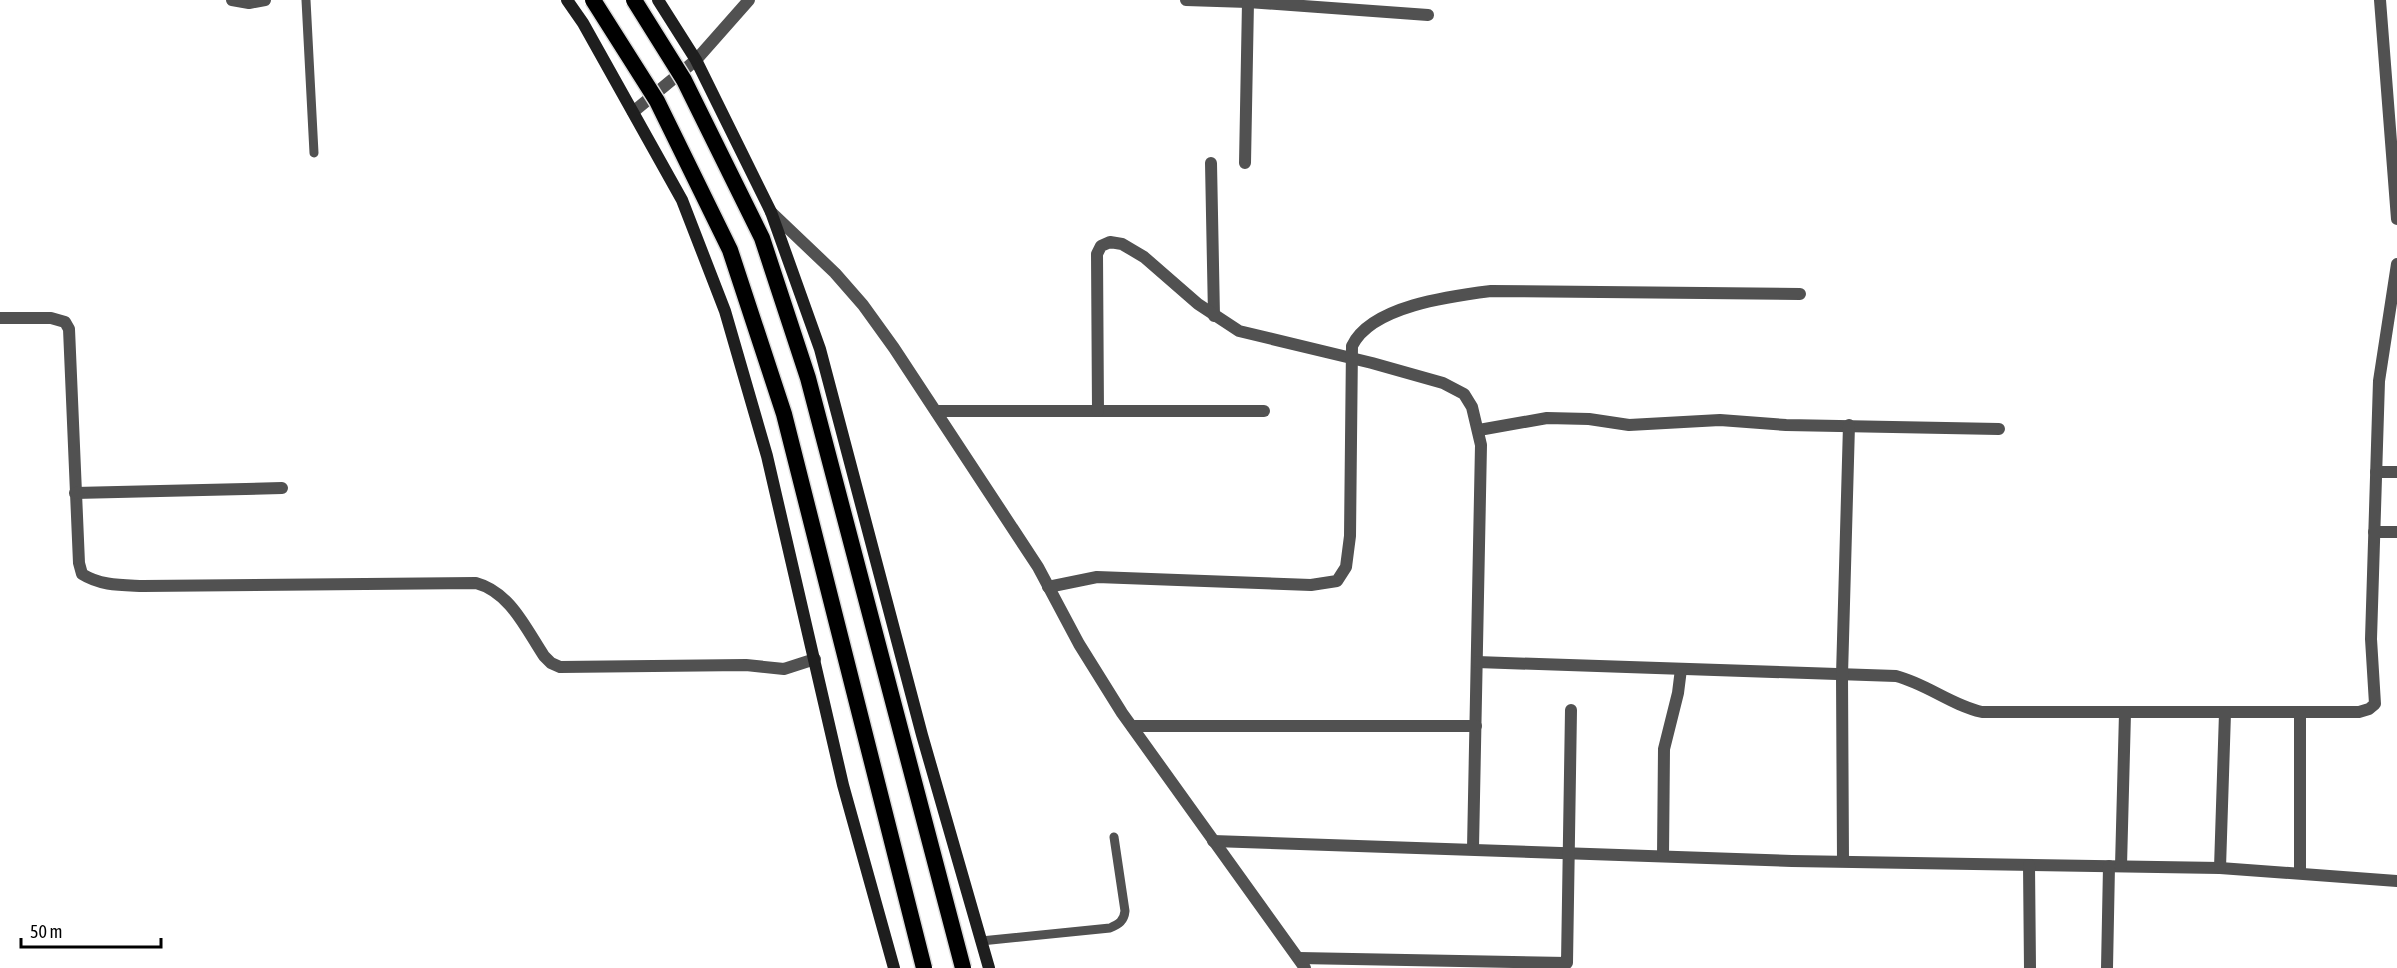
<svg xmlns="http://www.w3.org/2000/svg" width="2397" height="968" viewBox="0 0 2397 968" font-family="'Asap Condensed',sans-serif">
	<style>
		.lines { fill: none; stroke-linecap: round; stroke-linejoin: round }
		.service { stroke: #515151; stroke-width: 9 }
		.minor { stroke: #515151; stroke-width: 12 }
		.secondary { stroke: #1e1e1e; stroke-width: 12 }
		.trunk-bridge-casing { stroke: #dbdbdb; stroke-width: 19; stroke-linecap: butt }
		.trunk-bridge { stroke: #000; stroke-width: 16 }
	</style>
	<rect width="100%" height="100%" fill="#fff"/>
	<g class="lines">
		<g class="service">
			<path d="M306 0 314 153"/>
			<path d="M981 941 1110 928C1119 924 1124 921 1125 911L1114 837"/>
		</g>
		<g class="minor">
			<path d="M232 0 249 3 265 0"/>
			<path d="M1186 0 1248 2 1428 15"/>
			<path d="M2380 0 2397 219"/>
			<path d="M633 112 696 60 749 0"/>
			<path d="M1211 163 1214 316"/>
			<path d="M1245 163 1248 2"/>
			<path d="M771 212 835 273 863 305 894 348 1038 567 1079 644 1122 713 1305 968"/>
			<path d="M0 318H51L65 322 69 329 79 563 82 574C101 586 122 585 143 586L476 583C510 592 526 629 544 656L551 663 560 667 746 665 784 669 815 659"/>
			<path d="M936 411H1264"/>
			<path d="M1098 411 1097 254 1101 246 1110 242 1122 244 1144 257 1198 304 1239 331 1372 363 1443 383 1464 394 1472 407 1481 445 1473 848"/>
			<path d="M1479 430 1547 418 1589 419 1629 425 1720 420 1786 425 1999 429"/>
			<path d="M2376 472H2397"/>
			<path d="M75 493 282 488"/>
			<path d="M2374 532H2397"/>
			<path d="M1048 587 1097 577 1311 585 1337 581 1346 567 1350 536 1352 346C1371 306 1451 296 1491 291L1800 294"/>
			<path d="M1477 662 1896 676C1927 684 1951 705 1982 712H2359L2369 709 2375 704 2371 639 2379 381 2397 264"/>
			<path d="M2300 712V873"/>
			<path d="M1132 726H1476"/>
			<path d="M1213 841 1792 861 2220 868 2397 881"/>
			<path d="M1663 856 1664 749 1678 693 1681 669"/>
			<path d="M1843 861 1842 675 1849 425"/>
			<path d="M2029 865 2030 968"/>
			<path d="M2121 866 2125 713"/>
			<path d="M2220 868 2225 713"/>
			<path d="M1299 958 1567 963 1571 710"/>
			<path d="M2107 968 2109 866"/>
		</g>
		<g class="secondary">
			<path d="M567 0 583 23 682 200 725 311 767 456 843 785 894 968"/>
			<path d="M658 0 696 60 771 212 820 349 922 735 989 968"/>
		</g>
		<g class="trunk-bridge-casing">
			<g id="trunk-bridge">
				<path d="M593 0 657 101 730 250 784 414 924 968"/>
				<path d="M634 0 684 80 762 238 808 378 963 968"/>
			</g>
		</g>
		<use href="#trunk-bridge" class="trunk-bridge"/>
	</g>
	<path d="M21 938v9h140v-9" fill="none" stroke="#000000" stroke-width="3"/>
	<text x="30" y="938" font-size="18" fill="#000000" stroke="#ffffff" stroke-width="4.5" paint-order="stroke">50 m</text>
</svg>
